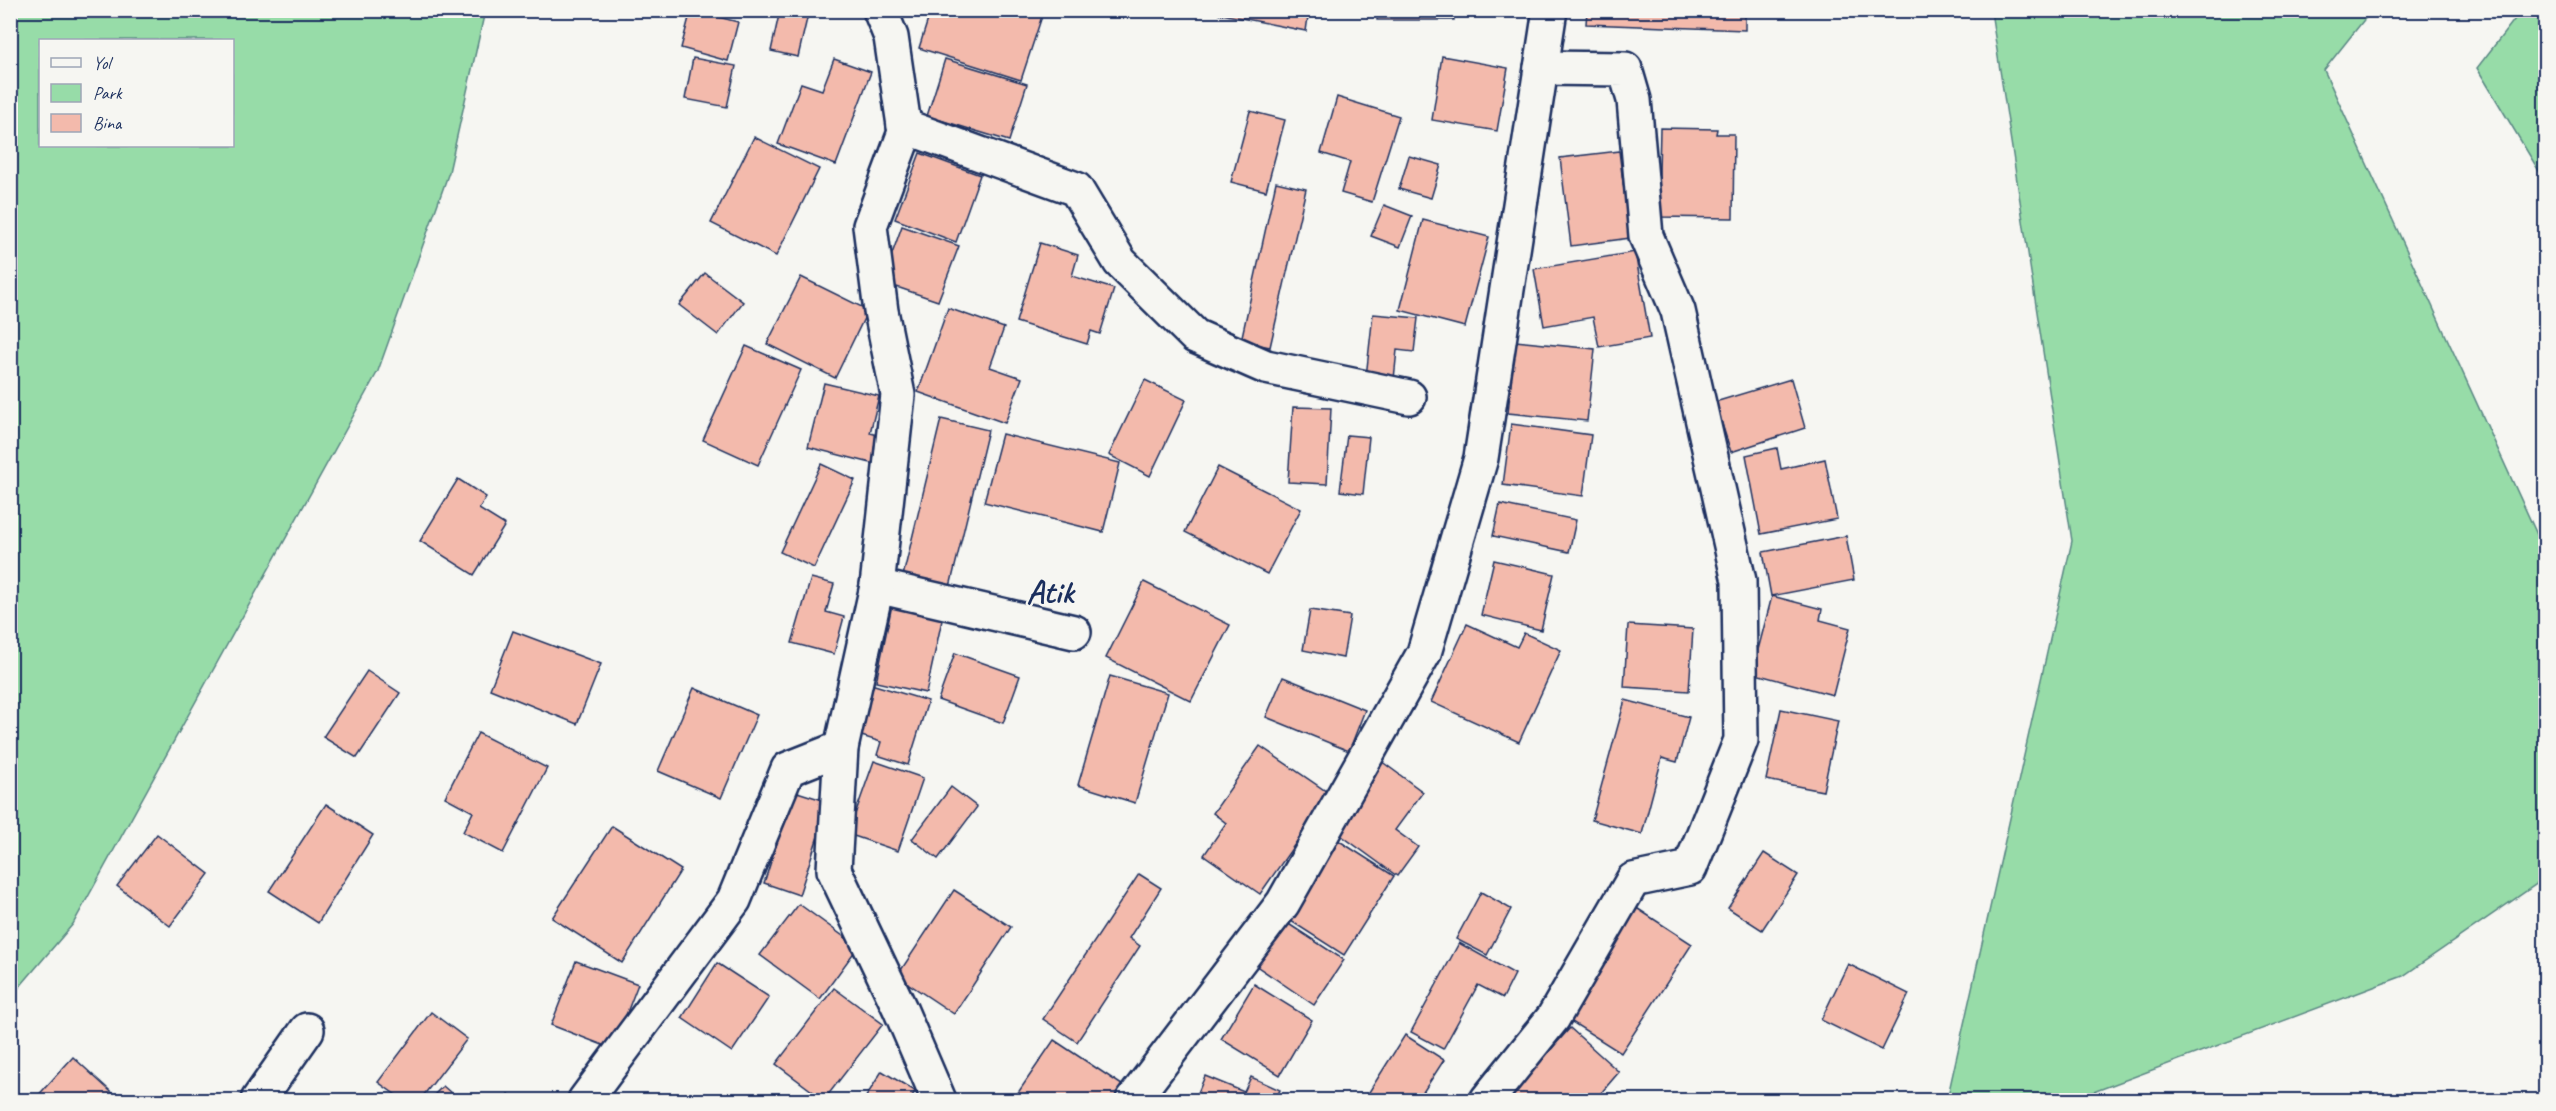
<svg xmlns="http://www.w3.org/2000/svg" width="2556" height="1111" viewBox="0 0 2556 1111" font-family="Caveat,sans-serif">
	<style>
		.green { fill: #97dca8; stroke: #598683; stroke-width: 1.5; fill-rule: evenodd }
		.building { fill: #f3baac; stroke: #1b2f5e; stroke-width: 1.5 }
		.lines { fill: none; stroke-linecap: round; stroke-linejoin: round }
		.minor-casing { stroke: #1b2f5e; stroke-width: 38 }
		.tertiary-casing { stroke: #1b2f5e; stroke-width: 38 }
		.minor { stroke: #f6f6f2; stroke-width: 33 }
		.tertiary { stroke: #f6f6f2; stroke-width: 33 }
		.labels { text-anchor: middle; stroke-width: 4.5; stroke-linejoin: round; paint-order: stroke }
		.quarter-label { font-size: 33px; font-weight: bold; fill: #1b2f5e; stroke: #f6f6f2 }
	</style>
	<rect width="100%" height="100%" fill="#f6f6f2"/>
	<filter id="ink" filterUnits="userSpaceOnUse"><feTurbulence type="fractalNoise" baseFrequency=".0167" numOctaves="2"/><feDisplacementMap in="SourceGraphic" scale="12" xChannelSelector="R" yChannelSelector="G"/><feConvolveMatrix kernelMatrix="1 2 1 2 8 2 1 2 1" color-interpolation-filters="sRGB"/></filter>
	<g filter="url(#ink)">
		<g class="green">
			<path d="M11 10 485 11 449 172 378 371 73 924 11 997ZM40 40H232V146H40Z"/>
			<path d="M1991 11H2371L2324 70 2545 552V878L2403 976 2072 1100H1947L2072 541Z"/>
			<path d="M2521 11H2545V181L2477 68Z"/>
		</g>
		<g class="building">
			<path d="M691 10 738 22 728 61 681 48Z"/>
			<path d="M718 10H745V15Z"/>
			<path d="M780 10H809L798 57 771 51Z"/>
			<path d="M931 10H1044L1021 80 919 48Z"/>
			<path d="M1201 10H1309L1306 31Z"/>
			<rect x="1377" y="10" width="77" height="10"/>
			<path d="M1587 10H1745V30L1586 24Z"/>
			<path d="M1442 56 1508 68 1497 131 1432 120Z"/>
			<path d="M693 58 736 66 727 107 685 99Z"/>
			<path d="M834 59 871 72 836 165 778 144 801 83 822 90Z"/>
			<path d="M945 59 1027 84 1009 141 927 116Z"/>
			<path d="M1337 97 1399 116 1372 202 1341 193 1350 162 1321 153Z"/>
			<path d="M1250 111 1285 120 1266 191 1231 182Z"/>
			<path d="M1660 128 1717 129 1716 134H1734L1733 218 1658 217Z"/>
			<path d="M754 137 819 169 776 256 711 223Z"/>
			<path d="M1619 151 1630 238 1571 246 1560 158Z"/>
			<path d="M920 153 980 175 956 242 895 219Z"/>
			<path d="M1409 156 1441 165 1431 198 1399 189Z"/>
			<path d="M1276 182 1306 189 1270 347 1241 341Z"/>
			<path d="M1384 205 1412 216 1400 247 1371 236Z"/>
			<path d="M1423 220 1489 237 1465 327 1400 310Z"/>
			<path d="M902 226 959 246 938 301 882 282Z"/>
			<path d="M1040 243 1078 255 1072 276 1114 289 1100 334 1091 331 1087 344 1016 322Z"/>
			<path d="M1635 252 1650 338 1599 347 1593 317 1544 326 1534 269Z"/>
			<path d="M705 273 743 302 718 335 679 305Z"/>
			<path d="M801 277 868 310 835 378 767 344Z"/>
			<path d="M948 308 1004 328 990 367 1022 378 1005 423 918 392Z"/>
			<path d="M1373 314 1418 318 1414 352 1397 350 1394 379 1366 377Z"/>
			<path d="M1515 341 1595 349 1587 421 1508 413Z"/>
			<path d="M746 346 801 370 758 465 703 440Z"/>
			<path d="M1791 379 1805 428 1731 452 1715 402Z"/>
			<path d="M1145 380 1186 400 1150 476 1109 455Z"/>
			<path d="M824 383 879 396 870 433 882 436 875 464 808 447Z"/>
			<path d="M1293 407 1331 408 1327 484 1288 482Z"/>
			<path d="M941 419 988 430 950 587 903 576Z"/>
			<path d="M1511 424 1591 435 1583 496 1503 485Z"/>
			<path d="M1002 434 1120 463 1103 532 984 502Z"/>
			<path d="M1347 435 1369 437 1363 494 1340 491Z"/>
			<path d="M1777 448 1781 469 1825 459 1837 519 1761 534 1746 455Z"/>
			<path d="M821 464 855 480 814 568 780 552Z"/>
			<path d="M1218 467 1301 509 1267 574 1185 532Z"/>
			<path d="M458 479 486 497 479 509 505 525 474 575 420 541Z"/>
			<path d="M1500 504 1576 520 1569 552 1493 536Z"/>
			<path d="M1846 536 1854 580 1771 596 1763 552Z"/>
			<path d="M1494 560 1554 574 1541 630 1481 615Z"/>
			<path d="M811 578 834 584 826 612 844 617 834 654 792 643Z"/>
			<path d="M1144 582 1230 625 1191 701 1106 658Z"/>
			<path d="M1772 596 1822 609 1820 620 1850 628 1833 695 1752 673Z"/>
			<path d="M893 600 944 611 926 693 876 682Z"/>
			<path d="M1310 610 1350 616 1343 658 1303 650Z"/>
			<path d="M1467 624 1517 647 1524 633 1561 650 1519 742 1431 702Z"/>
			<path d="M1628 625 1693 629 1689 691 1624 687Z"/>
			<path d="M513 631 601 664 577 724 490 689Z"/>
			<path d="M955 653 1020 676 1003 723 938 700Z"/>
			<path d="M367 671 400 693 357 758 323 737Z"/>
			<path d="M1110 676 1168 693 1135 803 1078 785Z"/>
			<path d="M1283 677 1365 710 1349 751 1266 717Z"/>
			<path d="M871 684 928 701 908 765 877 755 881 742 855 734Z"/>
			<path d="M694 688 757 715 721 798 658 771Z"/>
			<path d="M1625 700 1689 717 1677 762 1662 758 1642 834 1592 820Z"/>
			<path d="M1781 709 1838 721 1823 791 1766 780Z"/>
			<path d="M478 733 547 768 503 853 463 832 473 812 445 797Z"/>
			<path d="M1260 746 1330 794 1260 894 1204 855 1226 823 1213 813Z"/>
			<path d="M874 761 923 778 898 851 848 834Z"/>
			<path d="M1381 761 1423 792 1395 830 1418 847 1397 876 1331 828Z"/>
			<path d="M951 787 977 807 938 859 912 839Z"/>
			<path d="M794 791 829 802 799 895 764 883Z"/>
			<path d="M326 804 373 835 318 923 269 891Z"/>
			<path d="M612 826 681 870 622 963 552 918Z"/>
			<path d="M157 834 209 874 170 926 117 886Z"/>
			<path d="M1330 835 1394 876 1344 955 1280 914Z"/>
			<path d="M1764 853 1798 875 1762 930 1728 908Z"/>
			<path d="M1139 874 1161 888 1129 938 1140 946 1077 1042 1043 1019Z"/>
			<path d="M954 890 1011 927 954 1014 897 976Z"/>
			<path d="M1481 892 1511 909 1487 955 1456 939Z"/>
			<path d="M799 904 858 947 820 999 760 955Z"/>
			<path d="M1635 907 1692 944 1621 1053 1564 1017Z"/>
			<path d="M1284 921 1344 960 1314 1005 1255 965Z"/>
			<path d="M1459 943 1515 974 1503 998 1478 985 1443 1049 1411 1032Z"/>
			<path d="M576 961 638 984 613 1049 551 1025Z"/>
			<path d="M717 963 769 997 732 1052 682 1018Z"/>
			<path d="M1848 964 1909 994 1882 1050 1821 1020Z"/>
			<path d="M1254 984 1312 1020 1280 1075 1221 1039Z"/>
			<path d="M834 988 883 1024 824 1100 776 1064Z"/>
			<path d="M431 1012 467 1039 420 1100H403L378 1082Z"/>
			<path d="M1570 1028 1619 1072 1595 1100H1506Z"/>
			<path d="M1405 1035 1444 1060 1418 1100H1364Z"/>
			<path d="M1054 1040 1128 1089 1120 1100H1013Z"/>
			<path d="M73 1057 120 1100H34Z"/>
			<path d="M882 1071 915 1091 910 1100H864Z"/>
			<path d="M1205 1076 1244 1092 1251 1077 1280 1090 1275 1100H1195Z"/>
			<path d="M443 1086 459 1100H429Z"/>
			<path d="M1175 1093 1193 1100H1172Z"/>
			<path d="M508 1094 520 1100H505Z"/>
		</g>
		<g class="lines">
			<g class="minor-casing">
				<g id="minor">
					<path d="M904 126 1076 189 1120 262 1195 336 1266 367 1409 397"/>
					<path d="M877 586 1074 632"/>
					<path d="M258 1100 307 1030"/>
					<path d="M585 1100 734 900 788 769 841 748"/>
					<path d="M1487 1100 1553 1018 1633 880 1690 868 1741 740 1739 581 1678 311 1646 236 1634 100 1625 69 1541 68"/>
				</g>
			</g>
			<g class="tertiary-casing">
				<g id="tertiary">
					<path d="M880 10 891 37 905 132 870 226 881 311 898 395 877 586 841 748 834 870 900 1009 939 1100"/>
					<path d="M1133 1100 1283 903 1424 653 1481 458 1550 10"/>
				</g>
			</g>
			<use href="#minor" class="minor"/>
			<use href="#tertiary" class="tertiary"/>
		</g>
	</g>
	<g class="labels">
		<g class="quarter-label">
			<text x="1050" y="603">Atik</text>
		</g>
	</g>
	<rect width="2556" height="1111" fill="none" stroke="#f6f6f2" stroke-width="36"/>
	<rect x="18" y="18" width="2520" height="1075" fill="none" stroke="#1b2f5e" stroke-width="2" filter="url(#ink)"/>
	<rect x="39" y="39" width="195" height="108" fill="#f6f6f2" stroke="#9ea6b7" stroke-width="1.5"/>
	<rect x="51" y="58" width="30" height="9" fill="#f6f6f2" stroke="#9ea6b7" stroke-width="1.5"/>
	<text x="93" y="69" font-size="18" fill="#1b2f5e">Yol</text>
	<rect x="51" y="84" width="30" height="18" fill="#97dca8" stroke="#9ea6b7" stroke-width="1.5"/>
	<text x="93" y="99" font-size="18" fill="#1b2f5e">Park</text>
	<rect x="51" y="114" width="30" height="18" fill="#f3baac" stroke="#9ea6b7" stroke-width="1.5"/>
	<text x="93" y="129" font-size="18" fill="#1b2f5e">Bina</text>
</svg>
